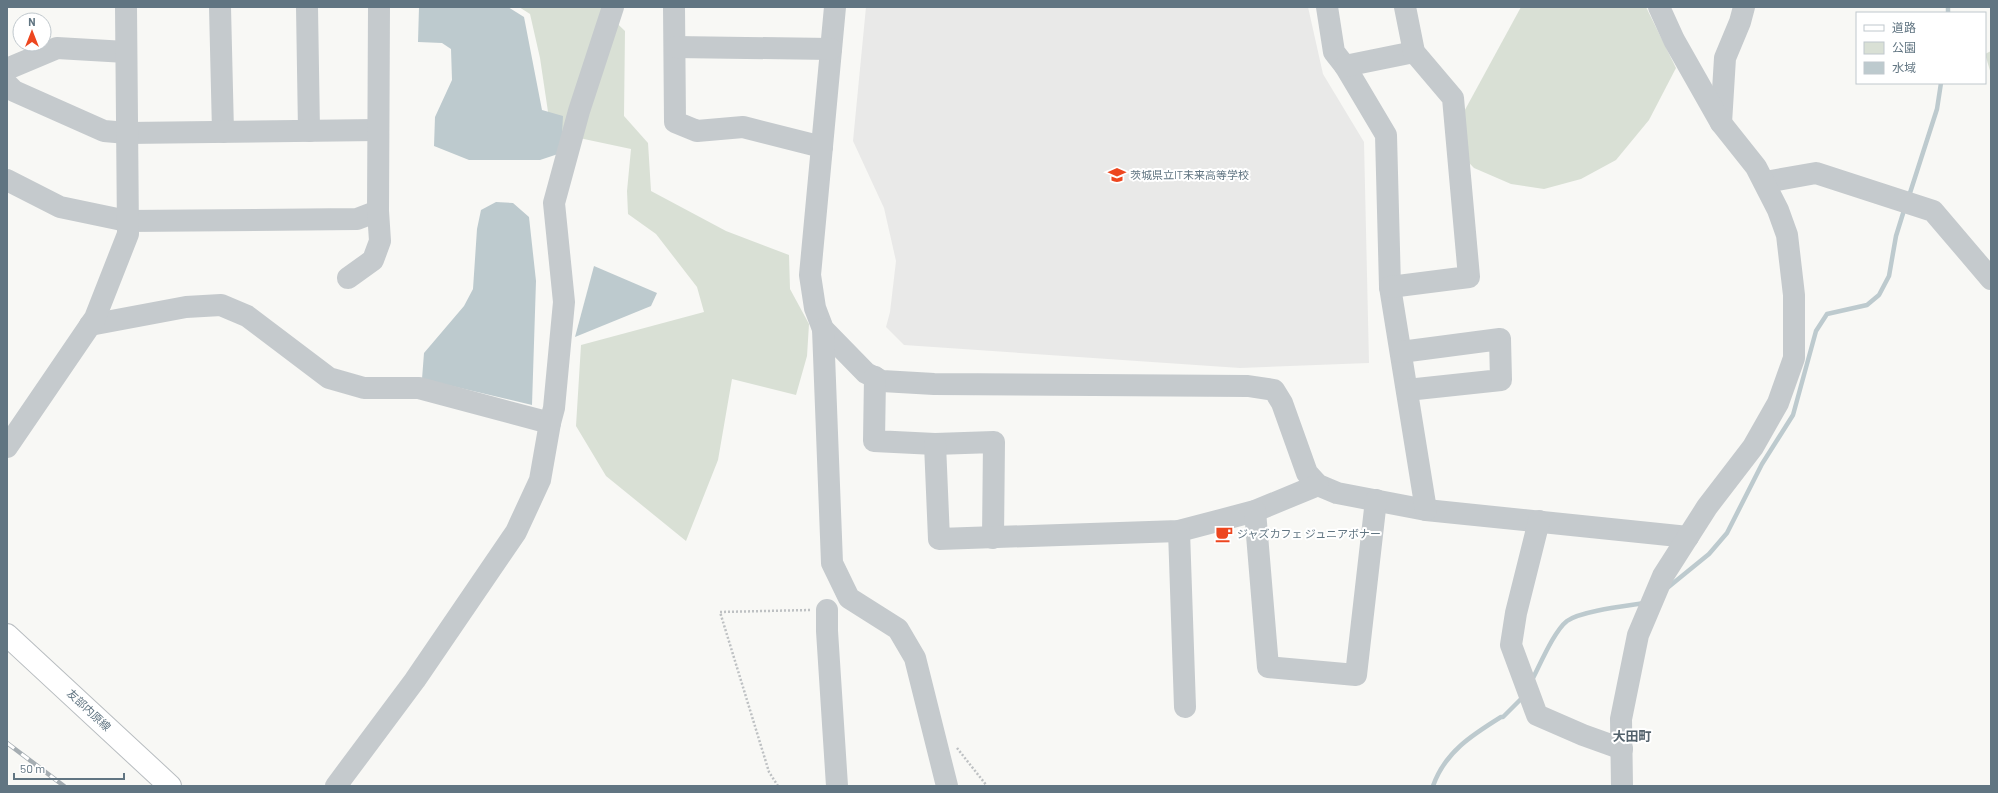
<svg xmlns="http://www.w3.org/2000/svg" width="1998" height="793" viewBox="0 0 1998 793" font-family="Barlow,'Noto Sans JP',sans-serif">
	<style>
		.built { fill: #e9e9e8 }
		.green { fill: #d9e0d5 }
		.water { fill: #bdcace }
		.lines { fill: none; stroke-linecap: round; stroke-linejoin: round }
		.stream { stroke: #bdcace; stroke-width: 4.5 }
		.major-casing { stroke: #b8bdc0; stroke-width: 24 }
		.path { stroke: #bec1c3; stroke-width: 2.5; stroke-dasharray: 2 2; stroke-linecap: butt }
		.minor { stroke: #c5cacd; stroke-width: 22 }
		.major { stroke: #fff; stroke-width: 22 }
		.rail-casing { stroke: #a5adb2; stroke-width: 4.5 }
		.rail { stroke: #fff; stroke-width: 3; stroke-dasharray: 9; stroke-linecap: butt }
		.labels { text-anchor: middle; stroke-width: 4; stroke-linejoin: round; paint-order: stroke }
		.poi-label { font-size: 11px; fill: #617582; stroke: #fff; text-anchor: start }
		.street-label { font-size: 11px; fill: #617582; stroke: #fff }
		.quarter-label { font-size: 13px; font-weight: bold; fill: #53626c; stroke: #fff }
	</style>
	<rect width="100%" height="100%" fill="#f8f8f5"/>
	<path class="built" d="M866 7H1308L1323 74 1364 142 1369 363 1240 368 904 345 886 327 890 312 896 261 884 208 853 141Z"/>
	<g class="green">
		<path d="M519 7H600L625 31 624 116 648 143 651 191 726 231 789 255 790 289 809 324 807 356 796 395 732 379 718 460 686 541 606 476 576 426 581 345 704 312 697 287 656 234 628 214 627 191 631 149 551 132 540 58 530 14Z"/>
		<path d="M1521 7H1646L1676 68 1649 120 1616 160 1581 179 1544 189 1511 184 1474 168 1448 141Z"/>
		<path d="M1991 51V74L1985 54Z"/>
	</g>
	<g class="water">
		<path d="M419 7H508L524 17 542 110 563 116 561 153 540 160H469L434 146 435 117 452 80 451 49 442 43 418 42Z"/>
		<path d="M496 202 513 203 529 217 536 281 532 405 422 379 424 353 464 306 473 289 477 229 481 210Z"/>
		<path d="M594 266 657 293 651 306 575 337Z"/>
	</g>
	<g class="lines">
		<g class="stream">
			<path d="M1948 7V13"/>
			<path d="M1909 196 1937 109 1941 83"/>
			<path d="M1666 589 1709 554 1727 533 1762 464 1793 415 1816 331 1827 314 1867 305 1879 295 1889 276 1896 236 1905 207"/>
			<path d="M1532 680C1540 665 1554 631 1567 621 1581 611 1626 606 1645 603"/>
			<path d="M1433 786C1445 752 1472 735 1501 717H1503L1523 697"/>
		</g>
		<g class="major-casing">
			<path id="major" d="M7 635 170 786"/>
		</g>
		<g class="path">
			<path d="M957 748 987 786"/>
			<path d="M778 786 769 772 720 612 810 610"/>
		</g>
		<g class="minor">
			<path d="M220 7 223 132"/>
			<path d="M307 7 309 131"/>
			<path d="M674 7 675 122 697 131 743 127 822 147"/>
			<path d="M835 7 810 275 815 308 823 329 866 373 882 381 934 384 1248 386 1274 390 1282 403 1307 473 1318 485 1337 493 1426 510 1688 537"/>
			<path d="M1327 7 1334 52 1345 66 1386 135 1390 287 1426 510"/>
			<path d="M675 47 831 49"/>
			<path d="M1345 66 1414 52"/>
			<path d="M7 69 57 48 126 52"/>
			<path d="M7 84 14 91 104 131 127 133 378 130"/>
			<path d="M1721 123 1725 58 1740 22 1744 7"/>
			<path d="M7 180 60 207 127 221 357 219 378 211"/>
			<path d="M1765 182 1816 173 1933 211 1991 279"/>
			<path d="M348 278 373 260 380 241 378 211 379 7"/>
			<path d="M1390 287 1469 277 1453 98 1414 52 1405 7"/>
			<path d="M90 325 186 307 221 305 247 316 329 378 364 388H419L550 423"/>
			<path d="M823 329 832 563 849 598 898 629 915 658 947 786"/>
			<path d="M1401 352 1500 339 1501 380 1407 390"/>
			<path d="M875 377 874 441 935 444 994 442 993 538"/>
			<path d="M935 444 939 539 1179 531 1255 511 1318 485"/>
			<path d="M7 447 95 318 128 234 126 7"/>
			<path d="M1255 511 1268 667 1356 675 1376 500"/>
			<path d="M1539 521 1516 613 1511 645 1537 715 1583 735 1622 749"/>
			<path d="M1179 531 1185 707"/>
			<path d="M827 610V631L837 786"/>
			<path d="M336 786 415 680 516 532 540 480 550 423 554 408 564 302 554 203 579 111 613 7"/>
			<path d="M1622 786 1621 719 1638 635 1663 576 1707 507 1753 447 1778 403 1794 358V295L1787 235 1778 210 1756 167 1721 123 1674 40 1659 7"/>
		</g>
		<use href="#major" class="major"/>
		<g class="rail-casing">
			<path id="rail" d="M7 743 64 786"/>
		</g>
		<use href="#rail" class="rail"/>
	</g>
	<defs>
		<g id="school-bare" transform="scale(1.38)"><path d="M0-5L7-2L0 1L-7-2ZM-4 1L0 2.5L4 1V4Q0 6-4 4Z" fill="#ed461f" stroke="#fff" stroke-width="2.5" paint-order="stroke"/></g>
		<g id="cafe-bare" transform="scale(1.38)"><path d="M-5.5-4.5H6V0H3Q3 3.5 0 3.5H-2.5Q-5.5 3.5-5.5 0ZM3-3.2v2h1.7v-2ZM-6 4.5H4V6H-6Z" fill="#ed461f" stroke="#fff" stroke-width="2.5" paint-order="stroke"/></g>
	</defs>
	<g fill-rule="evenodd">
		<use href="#school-bare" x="1117" y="175"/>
		<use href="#cafe-bare" x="1224" y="534"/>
	</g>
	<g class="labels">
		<g class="poi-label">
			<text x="1130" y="179">茨城県立IT未来高等学校</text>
			<text x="1237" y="538">ジャズカフェ ジュニアボナー</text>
		</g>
		<g class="street-label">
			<text transform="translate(89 710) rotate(43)" y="4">友部内原線</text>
		</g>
		<g class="quarter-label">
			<text x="1632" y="741">大田町</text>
		</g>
	</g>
	<rect width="1998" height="793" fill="none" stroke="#617582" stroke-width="16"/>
	<rect x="1856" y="12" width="130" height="72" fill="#ffffff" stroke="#c0c8cd"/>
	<rect x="1864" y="25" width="20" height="6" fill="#ffffff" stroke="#c0c8cd"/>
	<text x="1892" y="32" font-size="12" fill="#617582">道路</text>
	<rect x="1864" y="42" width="20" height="12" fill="#d9e0d5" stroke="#c0c8cd"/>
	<text x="1892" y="52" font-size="12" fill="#617582">公園</text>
	<rect x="1864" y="62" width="20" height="12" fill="#bdcace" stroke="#c0c8cd"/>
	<text x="1892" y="72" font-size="12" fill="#617582">水域</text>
	<g transform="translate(32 32)"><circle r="19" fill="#ffffff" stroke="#c0c8cd"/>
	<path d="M0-3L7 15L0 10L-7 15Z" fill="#ed461f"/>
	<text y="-6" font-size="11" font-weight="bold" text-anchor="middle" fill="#617582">N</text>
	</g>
	<path d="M14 773v6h110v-6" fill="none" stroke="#617582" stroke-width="2"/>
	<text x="20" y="773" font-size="12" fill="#617582" stroke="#ffffff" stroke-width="3" paint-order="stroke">50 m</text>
</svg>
